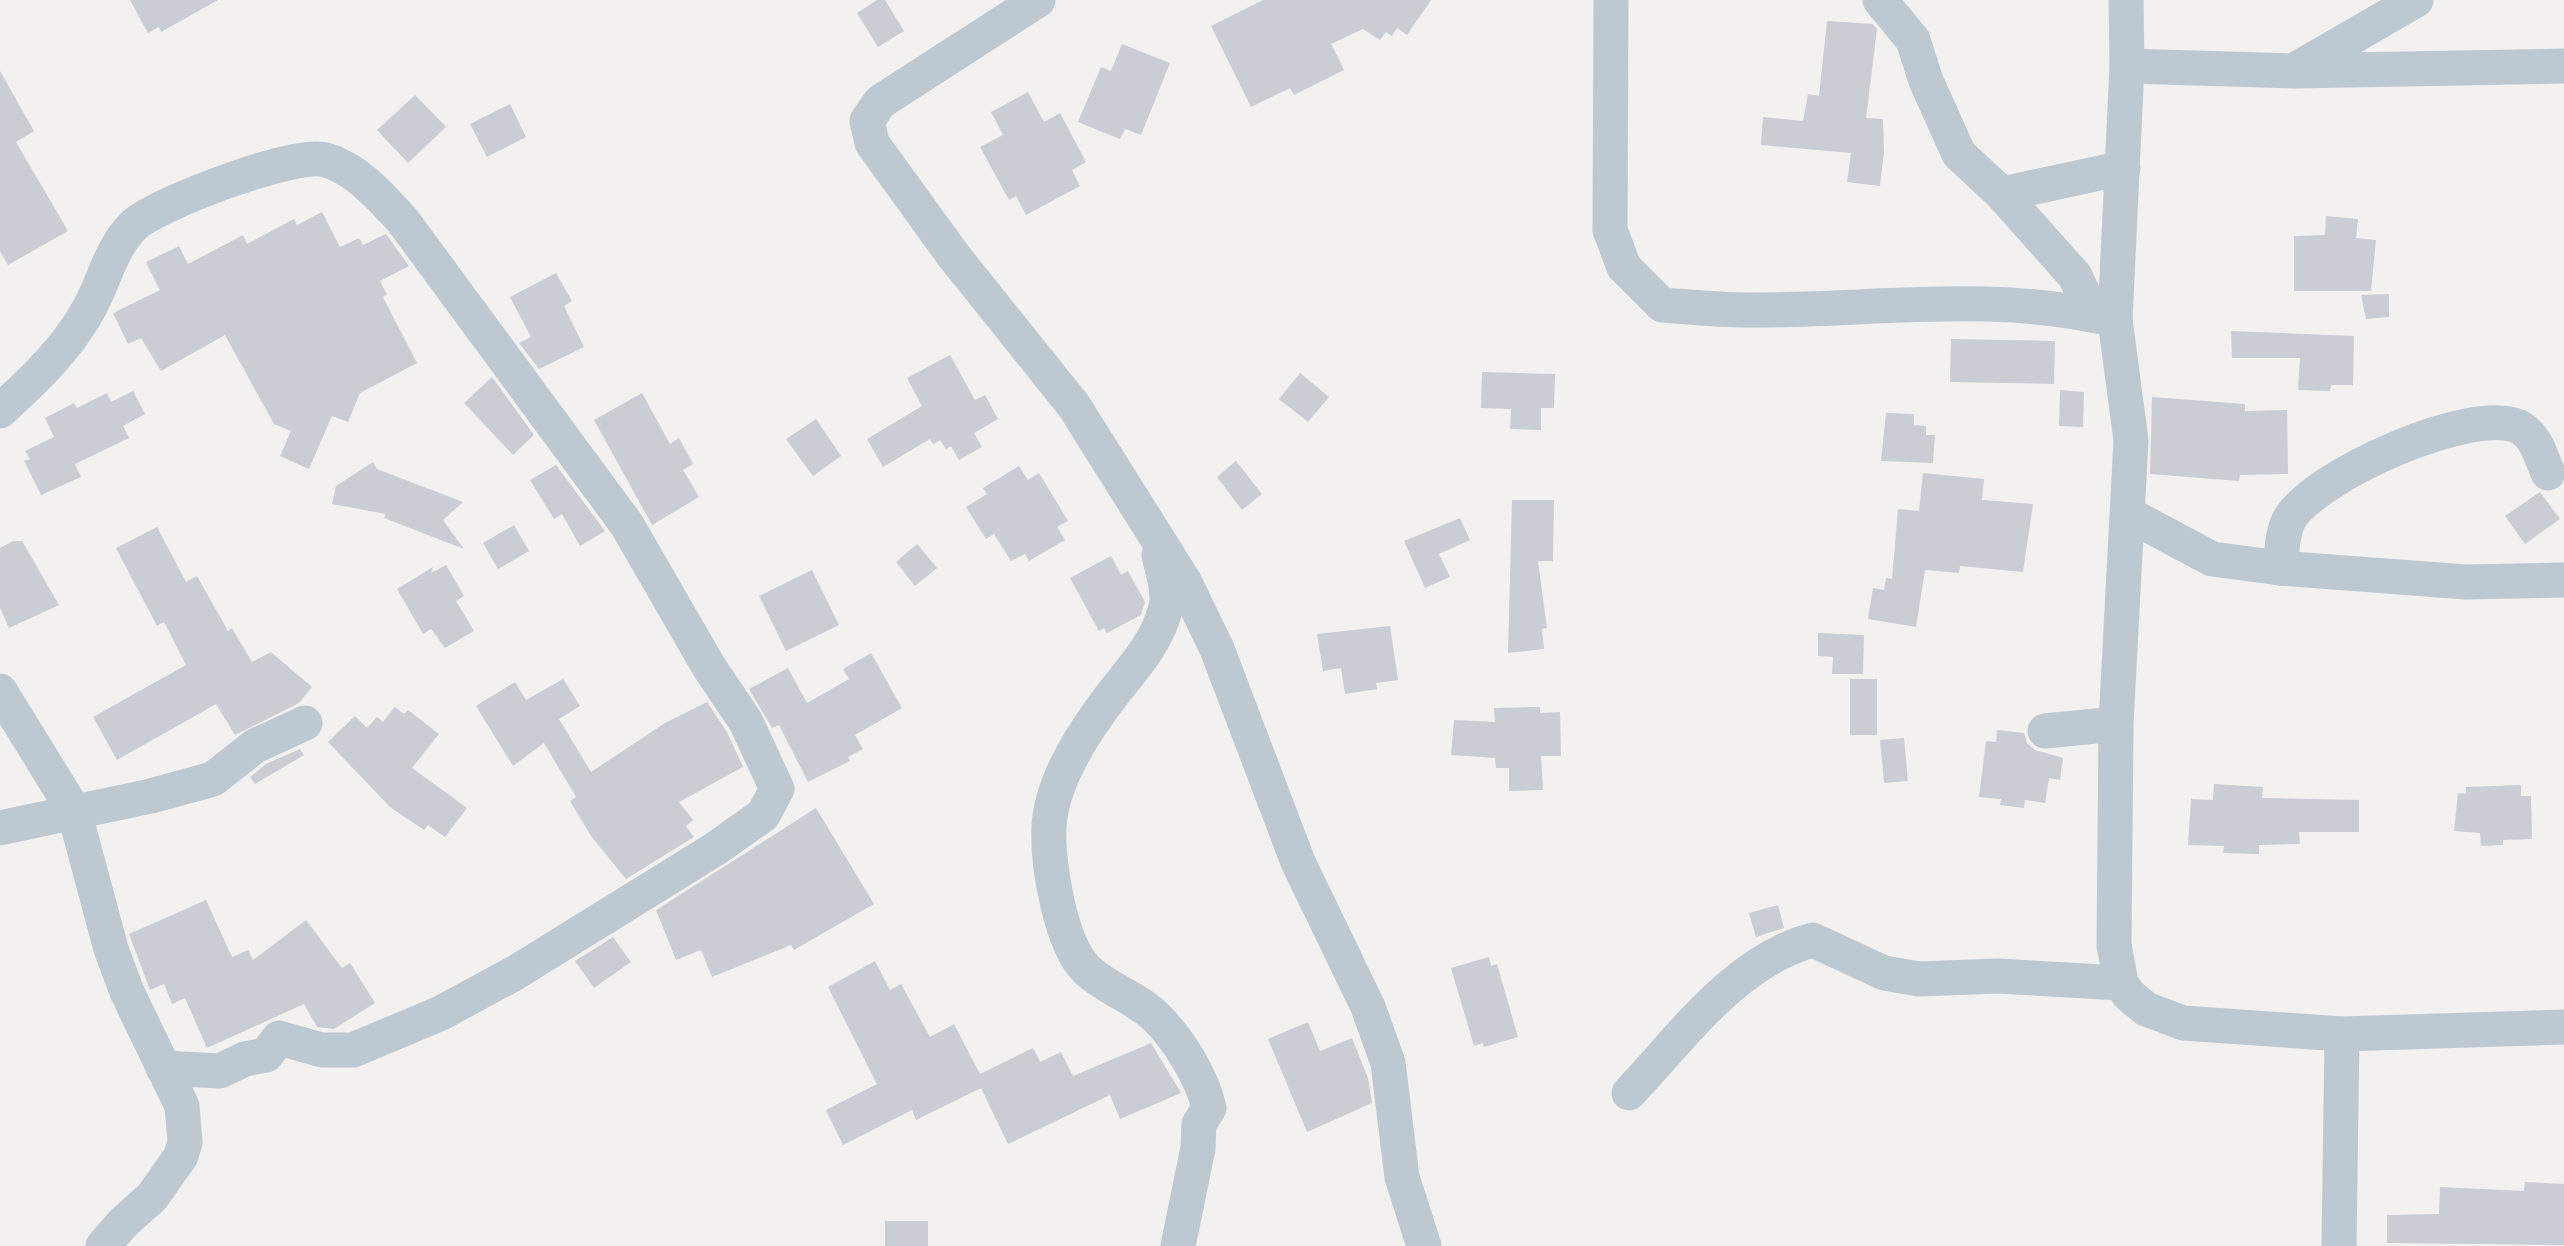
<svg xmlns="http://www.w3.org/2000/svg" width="2564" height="1246" viewBox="0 0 2564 1246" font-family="Quicksand,sans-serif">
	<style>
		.building { fill: #cacdd3 }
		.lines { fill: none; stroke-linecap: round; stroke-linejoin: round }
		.minor { stroke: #bdc8d1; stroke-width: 35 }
	</style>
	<rect width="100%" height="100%" fill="#f3f0f0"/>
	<g class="building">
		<path d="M130 0H218L161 32 159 27 148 33Z"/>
		<path d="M877 0H885L904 31 878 47 857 13Z"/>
		<path d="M1263 0H1431L1407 35 1397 28 1392 36 1386 32 1380 40 1363 29 1331 44 1344 70 1294 95 1290 88 1251 107 1211 26Z"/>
		<path d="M1827 21 1873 24 1877 29 1866 118 1883 119 1884 152 1880 186 1847 182 1851 153 1761 145 1763 117 1803 121 1808 94 1819 96Z"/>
		<path d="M1122 44 1170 63 1141 135 1125 129 1120 139 1078 122 1101 67 1111 71Z"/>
		<path d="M0 71 34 131 16 142 68 231 8 265 0 251Z"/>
		<path d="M1028 92 1044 122 1060 113 1086 162 1072 170 1080 186 1026 215 1016 196 1009 200 980 147 1003 135 991 112Z"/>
		<path d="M415 95 446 127 408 163 377 130Z"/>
		<path d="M510 104 526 137 487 157 470 124Z"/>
		<path d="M322 212 340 247 359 238 363 245 386 234 409 266 380 281 387 295 383 297 417 363 360 393 348 422 332 416 309 469 280 456 291 431 274 424 225 335 161 371 141 338 128 344 113 313 160 290 146 262 179 246 188 264 243 235 247 244 294 219 297 225Z"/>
		<path d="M2326 216 2358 219 2356 238 2376 240 2371 291H2294V236L2325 235Z"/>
		<path d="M556 273 572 301 564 306 584 347 539 369 519 343 531 337 510 297Z"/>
		<path d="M2389 294V317L2366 319 2361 295Z"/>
		<path d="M2231 331 2354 336 2353 385H2331L2330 391 2298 390 2300 358H2232Z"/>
		<path d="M1951 339 2055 341 2054 384 1950 382Z"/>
		<path d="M950 355 975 400 985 395 998 419 974 433 982 447 959 460 951 446 946 449 940 440 933 444 930 439 883 467 867 439 922 406 907 378Z"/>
		<path d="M1482 372 1555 374 1554 408H1541V430L1510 429 1511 409 1481 408Z"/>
		<path d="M1300 373 1329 397 1308 422 1279 399Z"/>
		<path d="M492 377 534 435 513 455 464 403Z"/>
		<path d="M2060 390 2084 392 2083 427 2059 426Z"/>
		<path d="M133 391 145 414 123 426 129 438 75 464 81 477 41 495 24 461 30 459 25 451 54 437 45 418 74 403 77 408 107 393 111 402Z"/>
		<path d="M642 393 670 444 679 438 693 464 683 470 699 497 652 525 594 420Z"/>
		<path d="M2152 397 2245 404V411L2287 410 2288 474 2240 475 2239 481 2150 474Z"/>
		<path d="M1886 413 1914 414V425L1926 426V435H1935L1933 463 1881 461Z"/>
		<path d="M816 419 841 456 813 476 786 439Z"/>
		<path d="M1236 461 1262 494 1242 510 1217 477Z"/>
		<path d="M373 462 377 469 463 502 443 520 464 549 384 518 386 514 332 504 336 486Z"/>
		<path d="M556 465 605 531 580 546 562 514 554 519 530 480Z"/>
		<path d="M1019 466 1028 480 1039 473 1068 521 1057 527 1065 540 1029 561 1025 554 1011 561 994 534 986 539 966 507 987 494 983 488Z"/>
		<path d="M1923 473 1984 479 1982 500 2033 504 2023 572 1960 566 1959 573 1925 570 1916 627 1868 619 1873 588 1884 590 1886 578 1892 579 1898 509 1919 511Z"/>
		<path d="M2540 492 2560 519 2525 544 2505 516Z"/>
		<path d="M1512 500H1554L1553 561H1538L1547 628 1542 629 1544 649 1508 653Z"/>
		<path d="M1460 518 1470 540 1439 554 1450 577 1425 588 1404 541Z"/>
		<path d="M514 525 529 551 498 569 483 543Z"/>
		<path d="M157 527 186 582 197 576 228 631 232 628 252 662 271 652 312 687 299 703 235 735 216 704 117 760 93 717 186 665 164 622 157 626 116 548Z"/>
		<path d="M13 541H22L59 605 9 628 0 608V548Z"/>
		<path d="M917 544 937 568 915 586 896 562Z"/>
		<path d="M1111 556 1121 575 1128 571 1145 602 1141 615 1107 633 1104 628 1099 631 1070 578Z"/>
		<path d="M446 565 464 596 456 601 474 631 445 648 431 629 423 634 397 589 433 567 431 573Z"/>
		<path d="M812 570 839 625 786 651 759 596Z"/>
		<path d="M1390 626 1398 680 1376 683 1377 689 1345 694 1341 668 1323 671 1317 634Z"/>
		<path d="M1818 633 1864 635 1863 674H1832L1833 657 1818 656Z"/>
		<path d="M871 653 902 708 855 735 863 749 848 757 850 761 808 782 779 725 772 728 749 689 788 668 807 703 849 679 843 669Z"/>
		<path d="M563 679 580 706 559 719 591 772 665 723 707 702 727 732 743 767 679 802 693 820 686 826 694 837 626 879 591 836 570 801 576 797 544 743 513 766 476 706 515 682 526 700Z"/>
		<rect x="1850" y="679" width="27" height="56"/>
		<path d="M395 707 404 714 408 710 439 734 412 768 467 808 445 837 428 825 424 830 390 807 328 742 355 716 367 728 377 717 383 722Z"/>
		<path d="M1540 707V713L1560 712 1561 756H1541L1543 790 1509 791V768H1496L1495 758 1451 755 1454 720 1495 722 1494 708Z"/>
		<path d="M1997 730 2024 733 2027 743 2035 750 2063 758 2060 780 2049 778 2045 803 2025 800 2024 808 2000 805 2001 799 1979 797 1986 741 1996 742Z"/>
		<path d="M1904 738 1908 781 1884 783 1880 740Z"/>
		<path d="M300 749 304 755 255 784 250 777 266 764Z"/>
		<path d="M2214 784 2263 787 2262 798 2359 800V832H2299L2300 844 2259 845V854L2223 853 2224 846 2188 845 2191 799 2213 800Z"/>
		<path d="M2521 785V796H2531L2532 839 2503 840V845L2481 846 2480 833 2454 831 2458 793 2466 794V787Z"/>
		<path d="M816 808 874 904 794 950 791 945 712 977 701 950 676 960 656 910Z"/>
		<path d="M206 900 232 957 248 950 253 960 306 920 342 968 350 963 375 1003 334 1029 317 1027 304 1004 207 1048 185 998 172 1004 164 984 150 990 129 934Z"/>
		<path d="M1778 905 1784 928 1756 937 1749 913Z"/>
		<path d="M613 937 631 962 594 988 575 961Z"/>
		<path d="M1489 957 1491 966 1497 964 1518 1037 1484 1047 1483 1043 1474 1046 1451 968Z"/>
		<path d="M875 961 890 990 901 984 930 1037 954 1024 980 1074 1033 1048 1040 1062 1061 1052 1073 1076 1151 1043 1181 1093 1120 1119 1110 1095 1008 1144 981 1088 916 1120 912 1110 843 1145 826 1110 877 1084 828 987Z"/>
		<path d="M1308 1022 1320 1051 1352 1038 1368 1078 1372 1103 1307 1132 1268 1039Z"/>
		<path d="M2525 1182 2564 1184V1245L2387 1243V1215L2439 1214 2440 1187 2524 1191Z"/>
		<rect x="885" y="1221" width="43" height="25"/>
	</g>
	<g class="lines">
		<g class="minor">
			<path d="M1038 0 880 102 867 121 872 143 953 255 1074 406 1184 581 1217 649 1298 862 1368 1007 1388 1063 1402 1177 1424 1246"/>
			<path d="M1611 0 1610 230 1624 267 1662 305C1690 307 1719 310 1747 310 1868 311 1996 290 2115 320"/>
			<path d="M1880 0 1913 40 1926 81 1959 154 2002 194 2075 276 2093 315"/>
			<path d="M2126 0 2127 66 2115 320 2131 440 2116 724 2114 945 2121 983 2129 995 2146 1009 2183 1023 2342 1034 2564 1027"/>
			<path d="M2127 66 2294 71 2564 66"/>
			<path d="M2295 70 2416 0"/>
			<path d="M2002 194 2123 168"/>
			<path d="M0 411C34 380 68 348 90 307 104 281 111 248 133 226 155 204 296 151 326 160 357 169 382 198 403 221L627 525 709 667 746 722 777 789 763 815 715 849 515 973 441 1013 353 1050H322L279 1038 266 1055 245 1059 220 1071 163 1068"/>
			<path d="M2128 514 2212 559 2280 568 2466 582 2564 580"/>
			<path d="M1159 555C1162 570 1170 592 1166 607 1158 640 1136 665 1115 691 1087 727 1052 778 1049 826 1047 862 1060 944 1087 970 1107 989 1137 998 1156 1017 1179 1040 1202 1077 1209 1108L1199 1124 1198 1148 1178 1246"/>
			<path d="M2280 568C2282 553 2282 535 2288 522 2308 478 2477 402 2521 428 2537 438 2541 457 2548 473"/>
			<path d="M0 691 74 811 111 949 127 992 182 1106 185 1142 181 1156 152 1197 123 1223 103 1246"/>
			<path d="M2045 731 2116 724"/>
			<path d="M0 828 151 796 213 779 255 746 305 723"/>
			<path d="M1629 1093C1682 1037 1736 960 1813 940L1884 973 1919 979 1998 976 2121 983"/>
			<path d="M2339 1246 2342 1034"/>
		</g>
	</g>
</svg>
